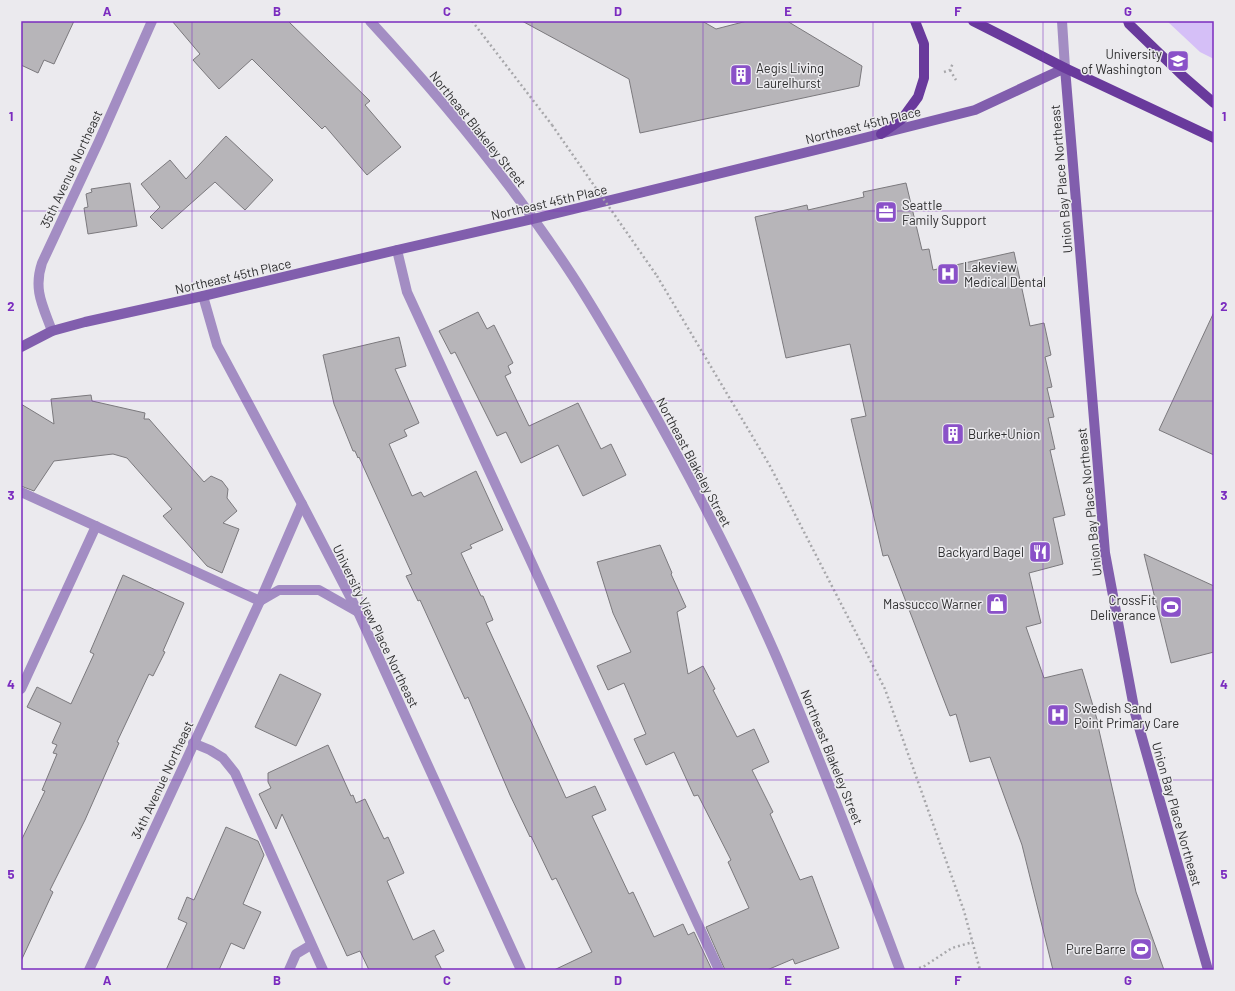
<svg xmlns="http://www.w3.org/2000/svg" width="1235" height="991" viewBox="0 0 1235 991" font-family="Barlow,sans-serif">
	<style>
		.green { fill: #d5bff7 }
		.building { fill: #b7b5b9; stroke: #7b797d }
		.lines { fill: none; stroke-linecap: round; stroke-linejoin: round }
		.path { stroke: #a7a7aa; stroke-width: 2.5; stroke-dasharray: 2 3; stroke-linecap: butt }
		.service { stroke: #a38dc3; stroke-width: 10 }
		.minor { stroke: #a38dc3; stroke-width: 10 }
		.tertiary { stroke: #a38dc3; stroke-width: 10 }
		.secondary { stroke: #815ead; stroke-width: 10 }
		.primary { stroke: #693a9c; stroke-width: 10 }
		.path-bridge { stroke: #a7a7aa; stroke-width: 2.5; stroke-dasharray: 2 3; stroke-linecap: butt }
		.grid { fill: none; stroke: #7b2cbf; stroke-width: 1; stroke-opacity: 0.55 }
		.labels { text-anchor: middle; stroke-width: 3; stroke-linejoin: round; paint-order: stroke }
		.poi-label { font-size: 13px; fill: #2f2f30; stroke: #ebeaee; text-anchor: end }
		.street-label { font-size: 13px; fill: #2f2f30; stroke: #ebeaee }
		.neatline { fill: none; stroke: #7b2cbf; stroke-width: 1.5 }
		.grid-label { font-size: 13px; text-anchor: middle; font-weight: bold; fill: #7b2cbf }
	</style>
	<rect width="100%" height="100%" fill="#ebeaee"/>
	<path class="green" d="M1167 21H1214V59L1200 52Z"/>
	<g class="building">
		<path d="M21 21H74L54 64 44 60 38 73 21 65Z"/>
		<path d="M172 21H288L370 101 365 105 401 147 367 175 325 126 322 129 252 59 219 89 193 60 200 54Z"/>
		<path d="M522 21H702L716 29 747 21H787L862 66 859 86 640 133 629 79Z"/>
		<path d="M226 136 273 180 245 210 215 182 162 229 150 217 160 207 141 184 170 160 186 179Z"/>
		<path d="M130 183 137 226 88 234 84 208 88 207 86 194 92 192 91 189Z"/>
		<path d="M906 183 922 250 929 249 933 270 1014 252 1030 326 1044 323 1051 355 1045 357 1052 387 1047 388 1054 417 1048 418 1055 449 1050 450 1065 515 1053 518 1063 564 1029 573 1041 623 1026 627 1044 678 1082 669 1099 726H1098L1136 892 1164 970H1053L1022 845 990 757 970 762 956 714 950 716 888 555 883 556 851 419 866 416 850 344 786 358 755 217 807 205 808 210 864 197 863 192Z"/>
		<path d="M478 312 487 329 494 325 513 363 508 366 511 373 505 376 529 426 578 403 601 449 611 444 626 475 583 496 558 445 521 463 506 432 497 436 455 352 451 354 439 331Z"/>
		<path d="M1214 312V455L1159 430Z"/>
		<path d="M399 337 406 366 395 369 419 423 404 430 407 436 389 444 412 496 421 492 424 497 476 471 503 530 470 545 472 548 461 553 481 596H483L493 620 486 623 566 798 595 786 606 810 592 816 629 894 633 892 654 937 683 924 688 935 694 932 712 970H554L592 952 556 878 552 880 531 836 530 837 510 795 468 697 465 699 420 600 418 601 406 576 412 574 359 457 358 458 355 451H353L334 404 323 355Z"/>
		<path d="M91 395 92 401 145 413 144 419H149L204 482 211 476 222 481 228 489 227 498 237 511 223 523 239 529 222 573 207 566 163 516 172 509 127 458 113 454 54 461 34 491 21 486V404L54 424 51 399Z"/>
		<path d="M660 545 672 573 671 574 686 607 677 612 688 674 703 666 715 689 713 690 737 737 754 729 769 762 752 770 773 812 770 814 800 880 812 876 839 948 795 964 793 959 767 970H725L706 927 749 908 728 862 731 860 698 795 694 796 674 752 646 765 634 739 646 734 624 683 608 690 597 666 631 652 613 613 597 562Z"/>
		<path d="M1144 554 1214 586V652L1171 663Z"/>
		<path d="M123 575 184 603 163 651 165 652 153 676 149 674 117 742 119 743 85 820 50 890 53 892 21 961V841L45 791 42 790 57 754 53 753 57 745 52 743 61 723 27 707 37 687 71 704 94 654 90 652Z"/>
		<path d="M280 674 321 694 296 746 255 727Z"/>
		<path d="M328 745 351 796 353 795 356 803 365 799 384 839 388 837 404 873 387 881 413 940 434 930 444 951 435 956 442 970H369L360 951 347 956 282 814 276 829 259 794 271 788 268 782V773Z"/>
		<path d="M226 827 258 841 264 855 243 904 261 912 244 949 231 943 219 970H166L187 923 178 919 187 897 194 900Z"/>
	</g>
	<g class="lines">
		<g class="path">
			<path d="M472 21 552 125"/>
			<path d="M950 70 956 80"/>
			<path d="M944 72 950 70 953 63"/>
			<path d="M657 276 770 466 885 689 964 911 980 970"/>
			<path d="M919 968 923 967 952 948 973 942"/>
		</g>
		<g class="service">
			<path d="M397 250 407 292 719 970"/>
			<path d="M21 492 260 601"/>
			<path d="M21 689 96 526"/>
			<path d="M193 743 210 750 223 758 235 773 323 970"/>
			<path d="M289 970 296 954 311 945"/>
		</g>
		<g class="minor">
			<path d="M370 21C443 100 513 185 572 275 595 310 616 347 637 383 688 472 736 564 777 658 821 761 861 865 900 970"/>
			<path d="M203 296 217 345 302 504 358 612 521 970"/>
			<path d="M52 331C43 306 33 290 42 263L99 141 152 21"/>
			<path d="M260 601 279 590H319L358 612"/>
			<path d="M89 970 260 601 302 504"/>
		</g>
		<path class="tertiary" d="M1062 21 1065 68"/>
		<path class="secondary" d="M21 347 52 331 85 322 203 296 397 250 533 219 832 146 975 110 1065 68 1105 553 1135 713 1208 970"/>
		<g class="primary">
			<path d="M973 21 1065 68 1214 138"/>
			<path d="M1128 21 1129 24 1184 77 1214 103"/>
			<path d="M881 134 902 119 918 97 924 78V44L915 21"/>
		</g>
		<path class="path-bridge" d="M552 125 657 276"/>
	</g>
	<path class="grid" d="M192 21V970M362 21V970M532 21V970M703 21V970M873 21V970M1043 21V970M21 211H1214M21 401H1214M21 590H1214M21 780H1214"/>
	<defs>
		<g id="university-square" transform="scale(1.15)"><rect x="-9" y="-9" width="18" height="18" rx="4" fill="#8a51c8" stroke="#ebeaee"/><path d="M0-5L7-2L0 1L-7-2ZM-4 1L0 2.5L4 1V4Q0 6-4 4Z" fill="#fff"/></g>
		<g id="building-square" transform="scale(1.15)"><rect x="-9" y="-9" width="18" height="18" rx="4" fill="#8a51c8" stroke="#ebeaee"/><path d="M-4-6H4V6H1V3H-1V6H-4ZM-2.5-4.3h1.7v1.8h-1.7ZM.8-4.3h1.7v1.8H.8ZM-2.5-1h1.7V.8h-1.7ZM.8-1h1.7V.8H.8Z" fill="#fff"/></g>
		<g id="office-square" transform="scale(1.15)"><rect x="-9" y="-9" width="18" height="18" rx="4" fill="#8a51c8" stroke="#ebeaee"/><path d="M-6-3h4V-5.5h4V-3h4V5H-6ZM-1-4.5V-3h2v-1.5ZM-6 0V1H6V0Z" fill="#fff"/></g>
		<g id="hospital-square" transform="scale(1.15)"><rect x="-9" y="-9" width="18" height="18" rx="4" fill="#8a51c8" stroke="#ebeaee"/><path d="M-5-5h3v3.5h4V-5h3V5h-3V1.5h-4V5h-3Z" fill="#fff"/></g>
		<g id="restaurant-square" transform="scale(1.15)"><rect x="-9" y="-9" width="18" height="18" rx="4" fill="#8a51c8" stroke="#ebeaee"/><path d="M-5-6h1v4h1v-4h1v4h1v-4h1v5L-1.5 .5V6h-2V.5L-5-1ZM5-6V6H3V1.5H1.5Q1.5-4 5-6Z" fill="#fff"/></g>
		<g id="shop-square" transform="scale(1.15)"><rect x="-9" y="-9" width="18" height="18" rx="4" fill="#8a51c8" stroke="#ebeaee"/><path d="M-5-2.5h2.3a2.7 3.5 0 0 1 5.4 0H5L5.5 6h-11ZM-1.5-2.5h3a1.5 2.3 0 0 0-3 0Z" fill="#fff"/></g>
		<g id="stadium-square" transform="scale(1.15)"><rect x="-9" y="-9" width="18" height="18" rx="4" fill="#8a51c8" stroke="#ebeaee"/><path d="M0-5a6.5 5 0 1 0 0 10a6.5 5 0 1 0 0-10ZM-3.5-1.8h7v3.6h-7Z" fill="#fff"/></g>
	</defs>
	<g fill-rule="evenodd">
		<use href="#university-square" x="1178" y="61"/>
		<use href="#building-square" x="741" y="75"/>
		<use href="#office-square" x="886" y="212"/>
		<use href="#hospital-square" x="948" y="274"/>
		<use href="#building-square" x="953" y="434"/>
		<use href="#restaurant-square" x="1040" y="552"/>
		<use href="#shop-square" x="997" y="604"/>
		<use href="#stadium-square" x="1171" y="607"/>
		<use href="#hospital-square" x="1058" y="715"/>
		<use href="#stadium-square" x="1141" y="949"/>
	</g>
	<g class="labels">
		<g class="poi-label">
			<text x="1162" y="59">University<tspan x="1162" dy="15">of Washington</tspan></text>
			<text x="756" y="73" text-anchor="start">Aegis Living<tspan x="756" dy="15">Laurelhurst</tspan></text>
			<text x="902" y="210" text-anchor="start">Seattle<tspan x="902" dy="15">Family Support</tspan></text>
			<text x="964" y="272" text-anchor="start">Lakeview<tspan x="964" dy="15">Medical Dental</tspan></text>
			<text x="968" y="439" text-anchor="start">Burke+Union</text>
			<text x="1024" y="557">Backyard Bagel</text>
			<text x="1156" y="605">CrossFit<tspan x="1156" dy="15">Deliverance</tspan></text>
			<text x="982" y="609">Massucco Warner</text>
			<text x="1074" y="713" text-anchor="start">Swedish Sand<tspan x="1074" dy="15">Point Primary Care</tspan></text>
			<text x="1126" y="954">Pure Barre</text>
		</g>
		<g class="street-label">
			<text transform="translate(863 125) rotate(-14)" y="5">Northeast 45th Place</text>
			<text transform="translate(478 129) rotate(51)" y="5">Northeast Blakeley Street</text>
			<text transform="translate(71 169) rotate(-65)" y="5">35th Avenue Northeast</text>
			<text transform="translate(1061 179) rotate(-95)" y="5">Union Bay Place Northeast</text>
			<text transform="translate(549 202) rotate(-13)" y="5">Northeast 45th Place</text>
			<text transform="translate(233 276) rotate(-13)" y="5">Northeast 45th Place</text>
			<text transform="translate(694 462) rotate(62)" y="5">Northeast Blakeley Street</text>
			<text transform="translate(1089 502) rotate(-96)" y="5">Union Bay Place Northeast</text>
			<text transform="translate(376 626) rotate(64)" y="5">University View Place Northeast</text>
			<text transform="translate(832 757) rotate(68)" y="5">Northeast Blakeley Street</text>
			<text transform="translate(162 780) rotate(-65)" y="5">34th Avenue Northeast</text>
			<text transform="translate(1177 814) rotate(74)" y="5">Union Bay Place Northeast</text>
		</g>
	</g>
	<rect width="1235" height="991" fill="none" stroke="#ebeaee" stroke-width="44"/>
	<rect x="22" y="22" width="1191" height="947" class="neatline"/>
	<g class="grid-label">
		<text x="107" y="16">A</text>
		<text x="277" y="16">B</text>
		<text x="447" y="16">C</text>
		<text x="618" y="16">D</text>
		<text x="788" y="16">E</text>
		<text x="958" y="16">F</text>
		<text x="1128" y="16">G</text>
		<text x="11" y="121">1</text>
		<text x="1224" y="121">1</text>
		<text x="11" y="311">2</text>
		<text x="1224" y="311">2</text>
		<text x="11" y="500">3</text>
		<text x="1224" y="500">3</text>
		<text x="11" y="689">4</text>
		<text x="1224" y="689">4</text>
		<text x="11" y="879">5</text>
		<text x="1224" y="879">5</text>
		<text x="107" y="985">A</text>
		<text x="277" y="985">B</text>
		<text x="447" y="985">C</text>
		<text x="618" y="985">D</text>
		<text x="788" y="985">E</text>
		<text x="958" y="985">F</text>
		<text x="1128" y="985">G</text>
	</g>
</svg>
